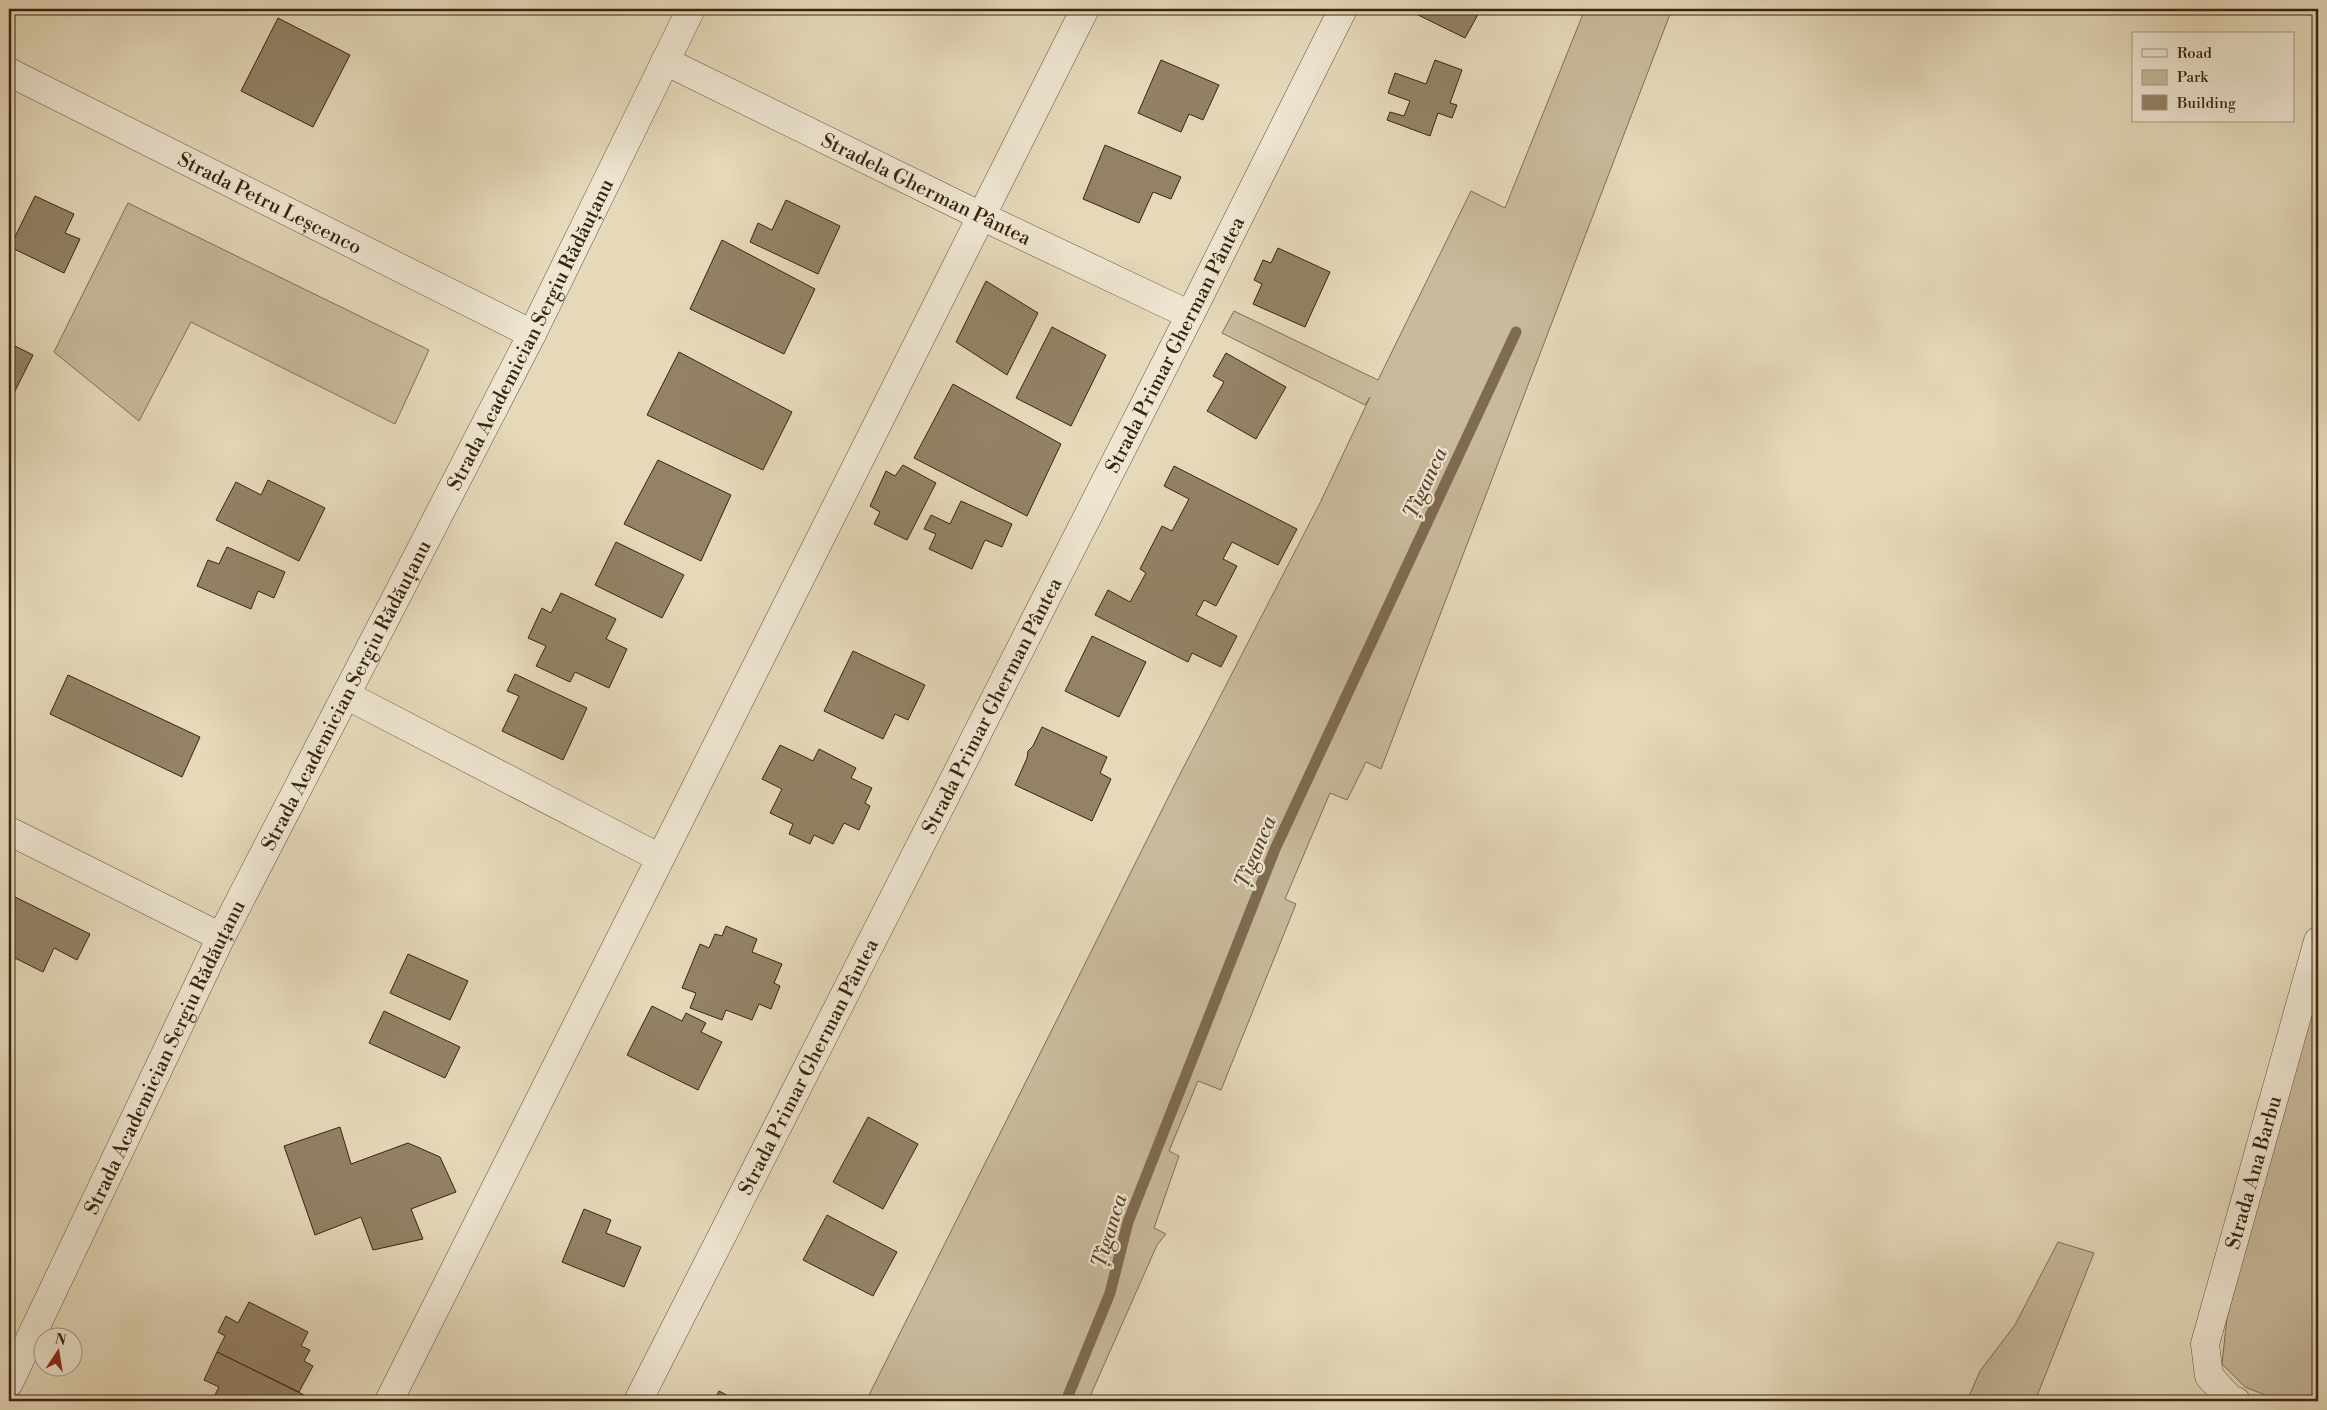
<svg xmlns="http://www.w3.org/2000/svg" width="2327" height="1410" viewBox="0 0 2327 1410" font-family="'Libre Bodoni',serif">
	<style>
		.green { fill: #c8ba9d; stroke: #816f55 }
		.lines { fill: none; stroke-linecap: round; stroke-linejoin: round }
		.stream { stroke: #7e6b51; stroke-width: 11 }
		.building { fill: #938267; stroke: #3a240d }
		.minor-casing { stroke: #655138; stroke-width: 29 }
		.minor { stroke: #eee6d2; stroke-width: 28 }
		.labels { text-anchor: middle; stroke-width: 4.5; stroke-linejoin: round; paint-order: stroke }
		.street-label { font-size: 20px; fill: #3a240d; stroke: #eee6d2 }
		.water-label { font-size: 21px; font-style: italic; fill: #5c482f; stroke: #eee6d2 }
	</style>
	<rect width="100%" height="100%" fill="#e5d9ba"/>
	<filter id="stains"><feTurbulence type="fractalNoise" baseFrequency=".004" numOctaves="4"/><feColorMatrix values="0 0 0 0 .2 0 0 0 0 .09 0 0 0 0 .02 0 0 0 .5 -.17"/></filter>
	<radialGradient id="worn" r=".72"><stop offset=".6" stop-color="#630" stop-opacity="0"/><stop offset="1" stop-color="#630" stop-opacity=".3"/></radialGradient>
	<g class="green">
		<path d="M1585 9H1672L1381 769 1366 762 1347 800 1330 793 1285 899 1296 904 1221 1090 1198 1081 1169 1151 1179 1156 1154 1228 1166 1234 1157 1245 1088 1401H866L1176 782 1321 501 1370 397 1365 405 1222 333 1234 311 1378 380 1471 191 1505 208Z"/>
		<path d="M128 203 429 350 395 424 191 322 139 421 54 352Z"/>
		<path d="M2318 989V1401H2280L2245 1387 2222 1364 2229 1298Z"/>
		<path d="M2058 1242 2094 1253 2035 1401H1967L1980 1371 2015 1325Z"/>
	</g>
	<g class="lines">
		<path class="stream" d="M1066 1401 1110 1293 1128 1222 1275 849 1516 332"/>
	</g>
	<g class="building">
		<path d="M1406 9H1481L1465 38Z"/>
		<path d="M278 18 350 55 313 127 241 91Z"/>
		<path d="M1161 60 1219 85 1203 120 1189 114 1181 132 1138 113Z"/>
		<path d="M1435 60 1462 70 1450 103 1457 105 1452 118 1438 113 1430 136 1387 120 1390 112 1404 116 1410 101 1388 93 1395 73 1426 84Z"/>
		<path d="M1105 145 1181 177 1171 199 1153 192 1139 223 1083 199Z"/>
		<path d="M35 196 74 214 65 233 80 239 64 273 10 247Z"/>
		<path d="M786 200 840 226 818 274 750 242 758 223 772 230Z"/>
		<path d="M722 240 815 289 784 354 690 309Z"/>
		<path d="M1278 248 1330 272 1305 327 1253 304 1262 284 1254 280 1263 260 1271 263Z"/>
		<path d="M986 281 1038 313 1007 375 956 342Z"/>
		<path d="M1052 327 1106 355 1071 426 1016 398Z"/>
		<path d="M9 343 33 355 9 403Z"/>
		<path d="M679 352 792 412 763 470 647 415Z"/>
		<path d="M1226 353 1286 387 1256 439 1207 411 1224 382 1213 376Z"/>
		<path d="M953 384 1061 444 1027 516 914 458Z"/>
		<path d="M658 460 731 495 701 561 624 524Z"/>
		<path d="M903 465 936 483 907 540 874 524 880 512 870 506 886 471 895 476Z"/>
		<path d="M1174 466 1297 529 1278 565 1232 542 1223 559 1237 566 1216 606 1204 600 1196 615 1237 636 1221 667 1192 653 1188 662 1095 615 1108 590 1130 602 1146 573 1140 569 1162 526 1172 531 1189 499 1164 486Z"/>
		<path d="M268 480 325 508 299 561 216 520 236 482 261 495Z"/>
		<path d="M961 501 1012 524 1002 547 985 540 972 569 929 549 936 534 924 529 931 515 950 524Z"/>
		<path d="M616 542 684 575 662 618 595 585Z"/>
		<path d="M227 547 285 572 274 598 258 591 251 609 197 586 208 560 219 564Z"/>
		<path d="M561 593 616 619 606 639 627 649 609 688 575 672 570 682 536 666 546 646 528 638 542 608 551 613Z"/>
		<path d="M1092 636 1146 662 1119 717 1065 691Z"/>
		<path d="M853 651 925 685 908 720 895 714 883 739 824 711Z"/>
		<path d="M515 674 587 708 563 760 502 731 519 696 507 691Z"/>
		<path d="M68 675 200 737 182 777 50 714Z"/>
		<path d="M1042 727 1107 757 1100 773 1111 779 1092 821 1015 785 1027 758 1028 751 1033 746Z"/>
		<path d="M780 745 813 761 819 749 856 768 851 778 872 788 865 803 870 806 859 830 844 823 833 844 814 835 810 844 789 834 793 824 770 813 782 789 762 779Z"/>
		<path d="M9 894 90 934 77 960 54 948 43 972 9 955Z"/>
		<path d="M726 926 757 939 752 952 782 964 774 983 780 986 771 1009 759 1004 752 1020 726 1010 722 1020 690 1008 696 993 682 988 700 944 709 948 715 934 722 936Z"/>
		<path d="M408 954 468 981 450 1020 390 993Z"/>
		<path d="M652 1006 682 1021 686 1013 706 1023 701 1032 722 1042 698 1090 627 1055Z"/>
		<path d="M384 1011 460 1047 445 1078 369 1043Z"/>
		<path d="M868 1117 918 1144 883 1209 833 1182Z"/>
		<path d="M340 1127 351 1164 408 1143 440 1157 456 1192 411 1209 423 1239 373 1250 361 1217 315 1235 284 1146Z"/>
		<path d="M584 1209 611 1220 606 1233 641 1247 624 1287 562 1262Z"/>
		<path d="M827 1215 897 1252 873 1296 803 1260Z"/>
		<path d="M249 1302 308 1332 301 1346 310 1350 304 1361 313 1366 299 1392 217 1352 225 1336 218 1332 226 1316 238 1323Z"/>
		<path d="M217 1352 308 1397 306 1401H212L219 1387 204 1380Z"/>
		<path d="M719 1391 738 1401H714Z"/>
	</g>
	<g class="lines">
		<g class="minor-casing">
			<g id="minor">
				<path id="s1" d="M665 61 981 216 1190 315"/>
				<path id="s2" d="M9 72 532 334"/>
				<path d="M346 695 660 858"/>
				<path d="M9 831 221 937"/>
				<path id="s3" d="M9 1383 221 937 532 334 691 9"/>
				<path d="M389 1401 1085 9"/>
				<path id="s4" d="M638 1401 1190 315 1343 9"/>
				<path id="s5" d="M2236 1401 2230 1399 2209 1376 2205 1344 2318 941"/>
			</g>
		</g>
		<use href="#minor" class="minor"/>
	</g>
	<g class="labels">
		<g class="street-label">
			<text dy="7" stroke="none"><textPath href="#s1" startOffset="291">Stradela Gherman Pântea</textPath></text>
			<text dy="7" stroke="none"><textPath href="#s2" startOffset="292">Strada Petru Leșcenco</textPath></text>
			<text dy="7" stroke="none"><textPath href="#s3" startOffset="1171">Strada Academician Sergiu Rădăuțanu</textPath></text>
			<text dy="7" stroke="none"><textPath href="#s4" startOffset="1185">Strada Primar Gherman Pântea</textPath></text>
			<text dy="7" stroke="none"><textPath href="#s3" startOffset="766">Strada Academician Sergiu Rădăuțanu</textPath></text>
			<text dy="7" stroke="none"><textPath href="#s4" startOffset="780">Strada Primar Gherman Pântea</textPath></text>
			<text dy="7" stroke="none"><textPath href="#s3" startOffset="361">Strada Academician Sergiu Rădăuțanu</textPath></text>
			<text dy="7" stroke="none"><textPath href="#s4" startOffset="375">Strada Primar Gherman Pântea</textPath></text>
			<text dy="7" stroke="none"><textPath href="#s5" startOffset="248">Strada Ana Barbu</textPath></text>
		</g>
		<g class="water-label">
			<text transform="translate(1425 483) rotate(-65)" y="7">Țîganca</text>
			<text transform="translate(1255 852) rotate(-67)" y="7">Țîganca</text>
			<text transform="translate(1109 1231) rotate(-73)" y="7">Țîganca</text>
		</g>
	</g>
	<rect width="2327" height="1410" fill="none" stroke="#e5d9ba" stroke-width="30"/>
	<rect x="10" y="10" width="2307" height="1390" fill="none" stroke="#3a240d" stroke-width="2.5"/>
	<rect x="15" y="15" width="2297" height="1380" fill="none" stroke="#3a240d"/>
	<rect x="2132" y="32" width="162" height="90" fill="#eee6d2" stroke="#a69883"/>
	<rect x="2142" y="49" width="25" height="8" fill="#eee6d2" stroke="#a69883"/>
	<text x="2177" y="58" font-size="15" fill="#3a240d">Road</text>
	<rect x="2142" y="70" width="25" height="15" fill="#c8ba9d" stroke="#a69883"/>
	<text x="2177" y="82" font-size="15" fill="#3a240d">Park</text>
	<rect x="2142" y="95" width="25" height="15" fill="#938267" stroke="#a69883"/>
	<text x="2177" y="108" font-size="15" fill="#3a240d">Building</text>
	<g transform="translate(58 1352) rotate(12)"><circle r="24" fill="#eee6d2" stroke="#a69883"/>
	<path d="M0-4L9 19L0 12L-9 19Z" fill="#8f2418"/>
	<text y="-8" font-size="14" font-weight="bold" text-anchor="middle" fill="#3a240d">N</text>
	</g>
	<rect width="100%" height="100%" filter="url(#stains)"/>
	<rect width="100%" height="100%" fill="url(#worn)"/>
</svg>
